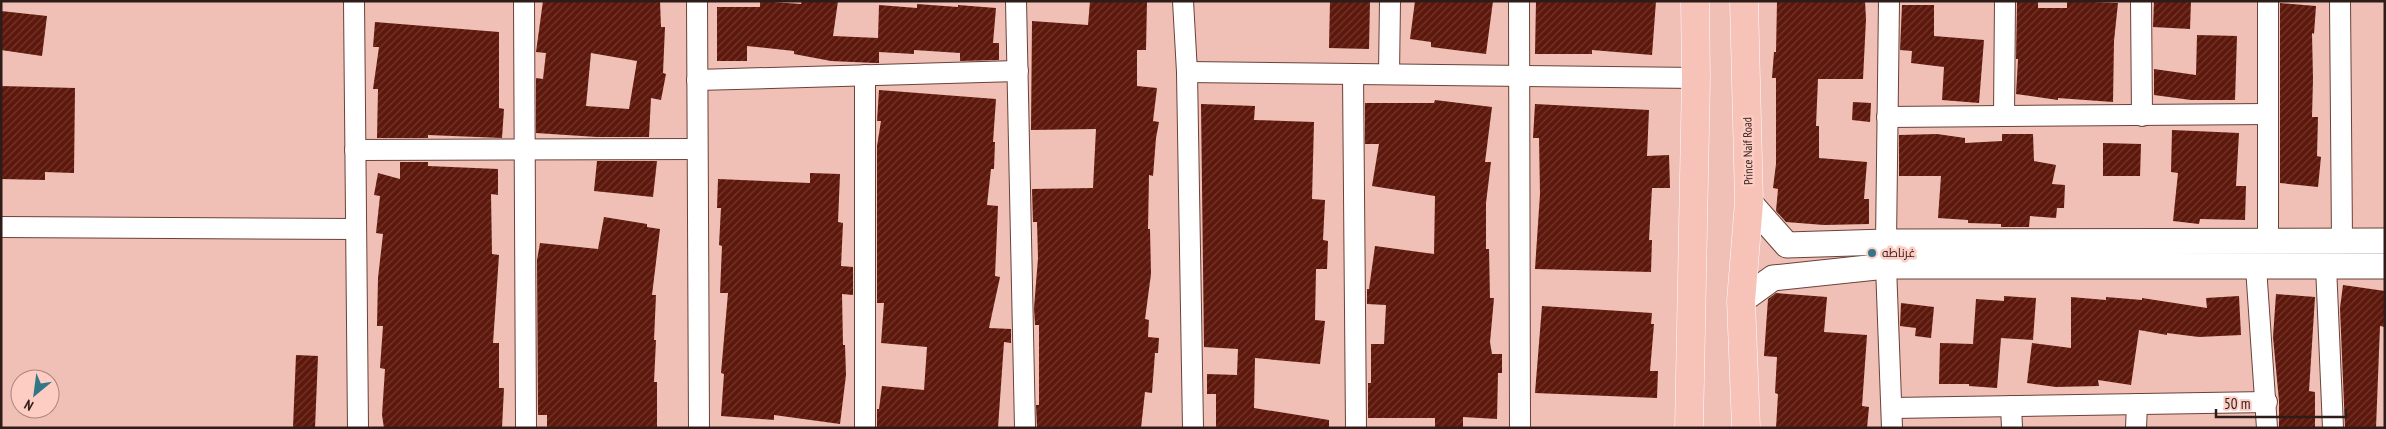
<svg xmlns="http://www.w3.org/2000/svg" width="2386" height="429" viewBox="0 0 2386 429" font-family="'PT Sans Narrow',Cairo,sans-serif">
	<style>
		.building { fill: url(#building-hatch); fill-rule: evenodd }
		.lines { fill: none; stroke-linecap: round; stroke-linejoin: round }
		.minor-casing { stroke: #6a4239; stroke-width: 22 }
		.tertiary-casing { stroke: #6a4239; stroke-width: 27 }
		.primary-casing { stroke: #fff; stroke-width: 29 }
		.minor { stroke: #fff; stroke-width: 20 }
		.tertiary { stroke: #fff; stroke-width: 25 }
		.primary { stroke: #f7c2b8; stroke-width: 28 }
		.poi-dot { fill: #327785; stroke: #fdccc2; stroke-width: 2 }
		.labels { text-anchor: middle; stroke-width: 5; stroke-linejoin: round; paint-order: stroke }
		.street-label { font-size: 12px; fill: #2e1c19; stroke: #fdccc2 }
		.poi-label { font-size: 12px; fill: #2e1c19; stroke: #fdccc2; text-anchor: start }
	</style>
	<defs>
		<pattern id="building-hatch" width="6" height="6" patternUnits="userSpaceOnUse" patternTransform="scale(1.25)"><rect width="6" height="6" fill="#5d170b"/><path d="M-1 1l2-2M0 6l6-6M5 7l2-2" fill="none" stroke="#71382e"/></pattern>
	</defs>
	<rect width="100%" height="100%" fill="#f0bfb5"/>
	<g class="building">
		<path d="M543 1H660L661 27H665L663 73 666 74 661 100 651 98 649 137H597L536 133V78L543 79 546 53 536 52ZM591 53 637 61 629 109 586 106Z"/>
		<path d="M760 1 801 4 802 1H838L833 36 878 38 879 5 917 8V4L958 7V5L996 8 993 43H999V60L960 61V53L914 50V54L879 52V63H875L831 61 794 54V51L747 46V61H717V7H760Z"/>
		<path d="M1090 1H1147L1146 50H1137V86L1157 88 1153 121 1159 122 1156 138 1153 176 1149 175 1148 229H1150L1151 274 1145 319 1149 320 1148 337 1159 338 1158 353H1155L1152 393 1145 392 1141 428H1037L1036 405H1039V325H1035L1034 308 1038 258 1037 222H1033L1032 189 1093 188 1096 129 1031 130 1032 21 1088 25Z"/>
		<path d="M1330 1H1370L1369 49 1329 48Z"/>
		<path d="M1415 1H1493L1486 54 1431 47V42L1410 39Z"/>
		<path d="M1536 1H1656L1652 55 1592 50V54H1535Z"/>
		<path d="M1777 1H1865L1866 19 1863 79H1818L1816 126H1819V158L1867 162 1864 199H1869V224L1824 225 1786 222 1776 211 1778 189 1773 188 1776 164V78H1772L1774 52H1776Z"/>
		<path d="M2017 1H2038V8H2067V1L2118 3 2114 41 2113 102 2058 98V100L2016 94 2018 59H2016Z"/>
		<path d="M2154 1H2191L2190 29 2153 27Z"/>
		<path d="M2280 3 2316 6 2314 34 2312 33 2313 79 2312 117H2318L2317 156 2321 157 2318 187 2280 183Z"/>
		<path d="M1902 5H1934V36L1984 40 1979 103 1942 100 1944 67 1911 63 1912 51 1900 50Z"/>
		<path d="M1 11 47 16 42 56 1 50Z"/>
		<path d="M375 22 499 32V108L504 109 502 138 428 135V138H377L378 89H373L379 47H373Z"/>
		<path d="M2197 35 2237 36 2235 100H2191L2154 95V69L2196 75Z"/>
		<path d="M1 86 75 88 74 173 45 172V180L1 179Z"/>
		<path d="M879 90 996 99 993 142H995L994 169H991L987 205 998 206 995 276 1000 277 989 328 1011 329V343L1004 342 998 428H877V409H879L882 386 924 390 927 347 881 343 884 303H877V146L881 121H877Z"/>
		<path d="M1435 100 1492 107 1485 162H1491L1486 203V249H1489L1490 298H1494L1490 342 1492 354H1502V373H1498L1497 419 1463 417V428H1435V418H1368V383H1371V344H1384L1386 305 1367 304V289H1369L1375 246 1434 254 1435 196 1372 186 1379 144H1365V103H1434Z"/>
		<path d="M1853 102 1871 103 1870 122 1852 120Z"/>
		<path d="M1201 104 1255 106 1254 120 1314 122 1312 199 1325 200 1323 240 1328 241 1327 269H1316L1315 320 1325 321 1320 364 1255 358 1254 408 1329 420V428H1216V394H1207V374L1237 375 1238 349 1204 347Z"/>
		<path d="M1535 104 1649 110 1647 156 1669 155 1670 188H1652L1649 240H1652L1651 272 1535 269 1540 194 1539 138H1533Z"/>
		<path d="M2172 130 2239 133 2236 186H2246L2245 220 2200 219 2199 224 2173 221 2178 173 2171 172Z"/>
		<path d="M1937 134 1965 138V143L2002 141V134H2033L2034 161 2056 165 2052 184 2065 185 2064 208H2057L2056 218 2030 216 2029 227H2001V224L1968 223V220L1938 218 1941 176H1899V135Z"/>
		<path d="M2103 143 2141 144 2140 176H2103Z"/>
		<path d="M597 161H657L653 197 594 191Z"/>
		<path d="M400 162H428V166L498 169V195L491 194 492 254 499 255 493 343H499V388H504L502 428H384L382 415 385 369 380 368 383 326H377L378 278 383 234 376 233 380 196 374 195 378 173 400 179Z"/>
		<path d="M810 173 840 174 838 222 843 223 841 266 853 267V295L842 294 843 345H845L846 375 840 424 774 415V420L721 416 724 374 721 373 728 293H720L722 246 719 245 721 208H717L718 179 810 183Z"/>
		<path d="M604 217 647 224V227L660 229 652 295H656L654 340H656L654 382H657V428H547V415H538L537 260 540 243 598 249Z"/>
		<path d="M2343 285 2385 291V327L2380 326 2376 428H2345L2340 308Z"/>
		<path d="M1776 293 1827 297 1824 332 1867 335 1862 406 1869 407 1867 428H1776L1778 394 1775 393 1777 357 1764 356 1768 299Z"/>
		<path d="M2276 294 2315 297 2309 391 2315 392V428H2279V401L2273 337Z"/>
		<path d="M2004 296 2036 298 2033 340 2001 338 1997 388 1969 386V384H1939L1940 343 1973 344 1976 299 2004 301Z"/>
		<path d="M2239 296 2241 335 2199 337 2167 333V335L2139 330 2131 385 2098 380 2099 386 2056 387 2027 383 2032 343 2071 348V297L2106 300V297L2142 300V298L2207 308 2206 298Z"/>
		<path d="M1901 303 1934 307 1931 338 1915 336 1916 328 1900 326Z"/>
		<path d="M1542 306 1652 313 1651 324H1654L1650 371H1658L1657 398 1535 393Z"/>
		<path d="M296 355 318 356 315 428 293 427Z"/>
	</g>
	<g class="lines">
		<g class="minor-casing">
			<g id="minor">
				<path d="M354 1 358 428"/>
				<path d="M524 1 526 428"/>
				<path d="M697 1 699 428"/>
				<path d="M1016 1 1025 428"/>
				<path d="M1183 1 1187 72 1193 428"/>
				<path d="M1519 1 1520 428"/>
				<path d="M2141 1 2142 116"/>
				<path d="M2340 1 2342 241"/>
				<path d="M1187 72 1696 78"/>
				<path d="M1353 74 1356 428"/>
				<path d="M1389 74 1390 1"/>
				<path d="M865 75V428"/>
				<path d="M697 80 1018 71"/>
				<path d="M2004 116 2005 1"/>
				<path d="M1887 117 2268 114"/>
				<path d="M355 150 697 149"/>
				<path d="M1 227 355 229"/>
				<path d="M1886 242 1889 1"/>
				<path d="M2268 242V1"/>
				<path d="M1886 266 1892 428"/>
				<path d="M2326 266 2333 428"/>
				<path d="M2256 267 2267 428"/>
				<path d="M2011 406 2012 428"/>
				<path d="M1892 408 2267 402"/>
				<path d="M2136 428 2137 404"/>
			</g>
		</g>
		<g class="tertiary-casing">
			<g id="tertiary">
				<path d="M1749 202 1787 245 1886 242 2385 241"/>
				<path d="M1741 301 1773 278 1886 266H2385"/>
			</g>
		</g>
		<g class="primary-casing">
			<g id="primary">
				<path d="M1744 1 1749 202 1741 301 1746 428"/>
				<path d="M1689 428 1696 78 1695 1"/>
			</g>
		</g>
		<use href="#minor" class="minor"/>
		<use href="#tertiary" class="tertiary"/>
		<use href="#primary" class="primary"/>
	</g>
	<circle class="poi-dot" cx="1872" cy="253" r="5"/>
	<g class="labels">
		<g class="street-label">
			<text transform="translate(1748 151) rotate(-91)" y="4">Prince Naif Road</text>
		</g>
		<g class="poi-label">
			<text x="1882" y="257">غرناطه</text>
		</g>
	</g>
	<rect width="2386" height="429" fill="none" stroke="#2e1c19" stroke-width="5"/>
	<g transform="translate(35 394) rotate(209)"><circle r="24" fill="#fdccc2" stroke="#aa867e"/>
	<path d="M0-4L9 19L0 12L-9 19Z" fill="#327785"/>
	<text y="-8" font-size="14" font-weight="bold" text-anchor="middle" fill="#2e1c19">N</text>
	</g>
	<path d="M2216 409v8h130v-8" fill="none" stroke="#2e1c19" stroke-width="2.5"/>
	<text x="2224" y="409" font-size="15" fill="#2e1c19" stroke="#fdccc2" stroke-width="4" paint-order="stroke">50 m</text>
</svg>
